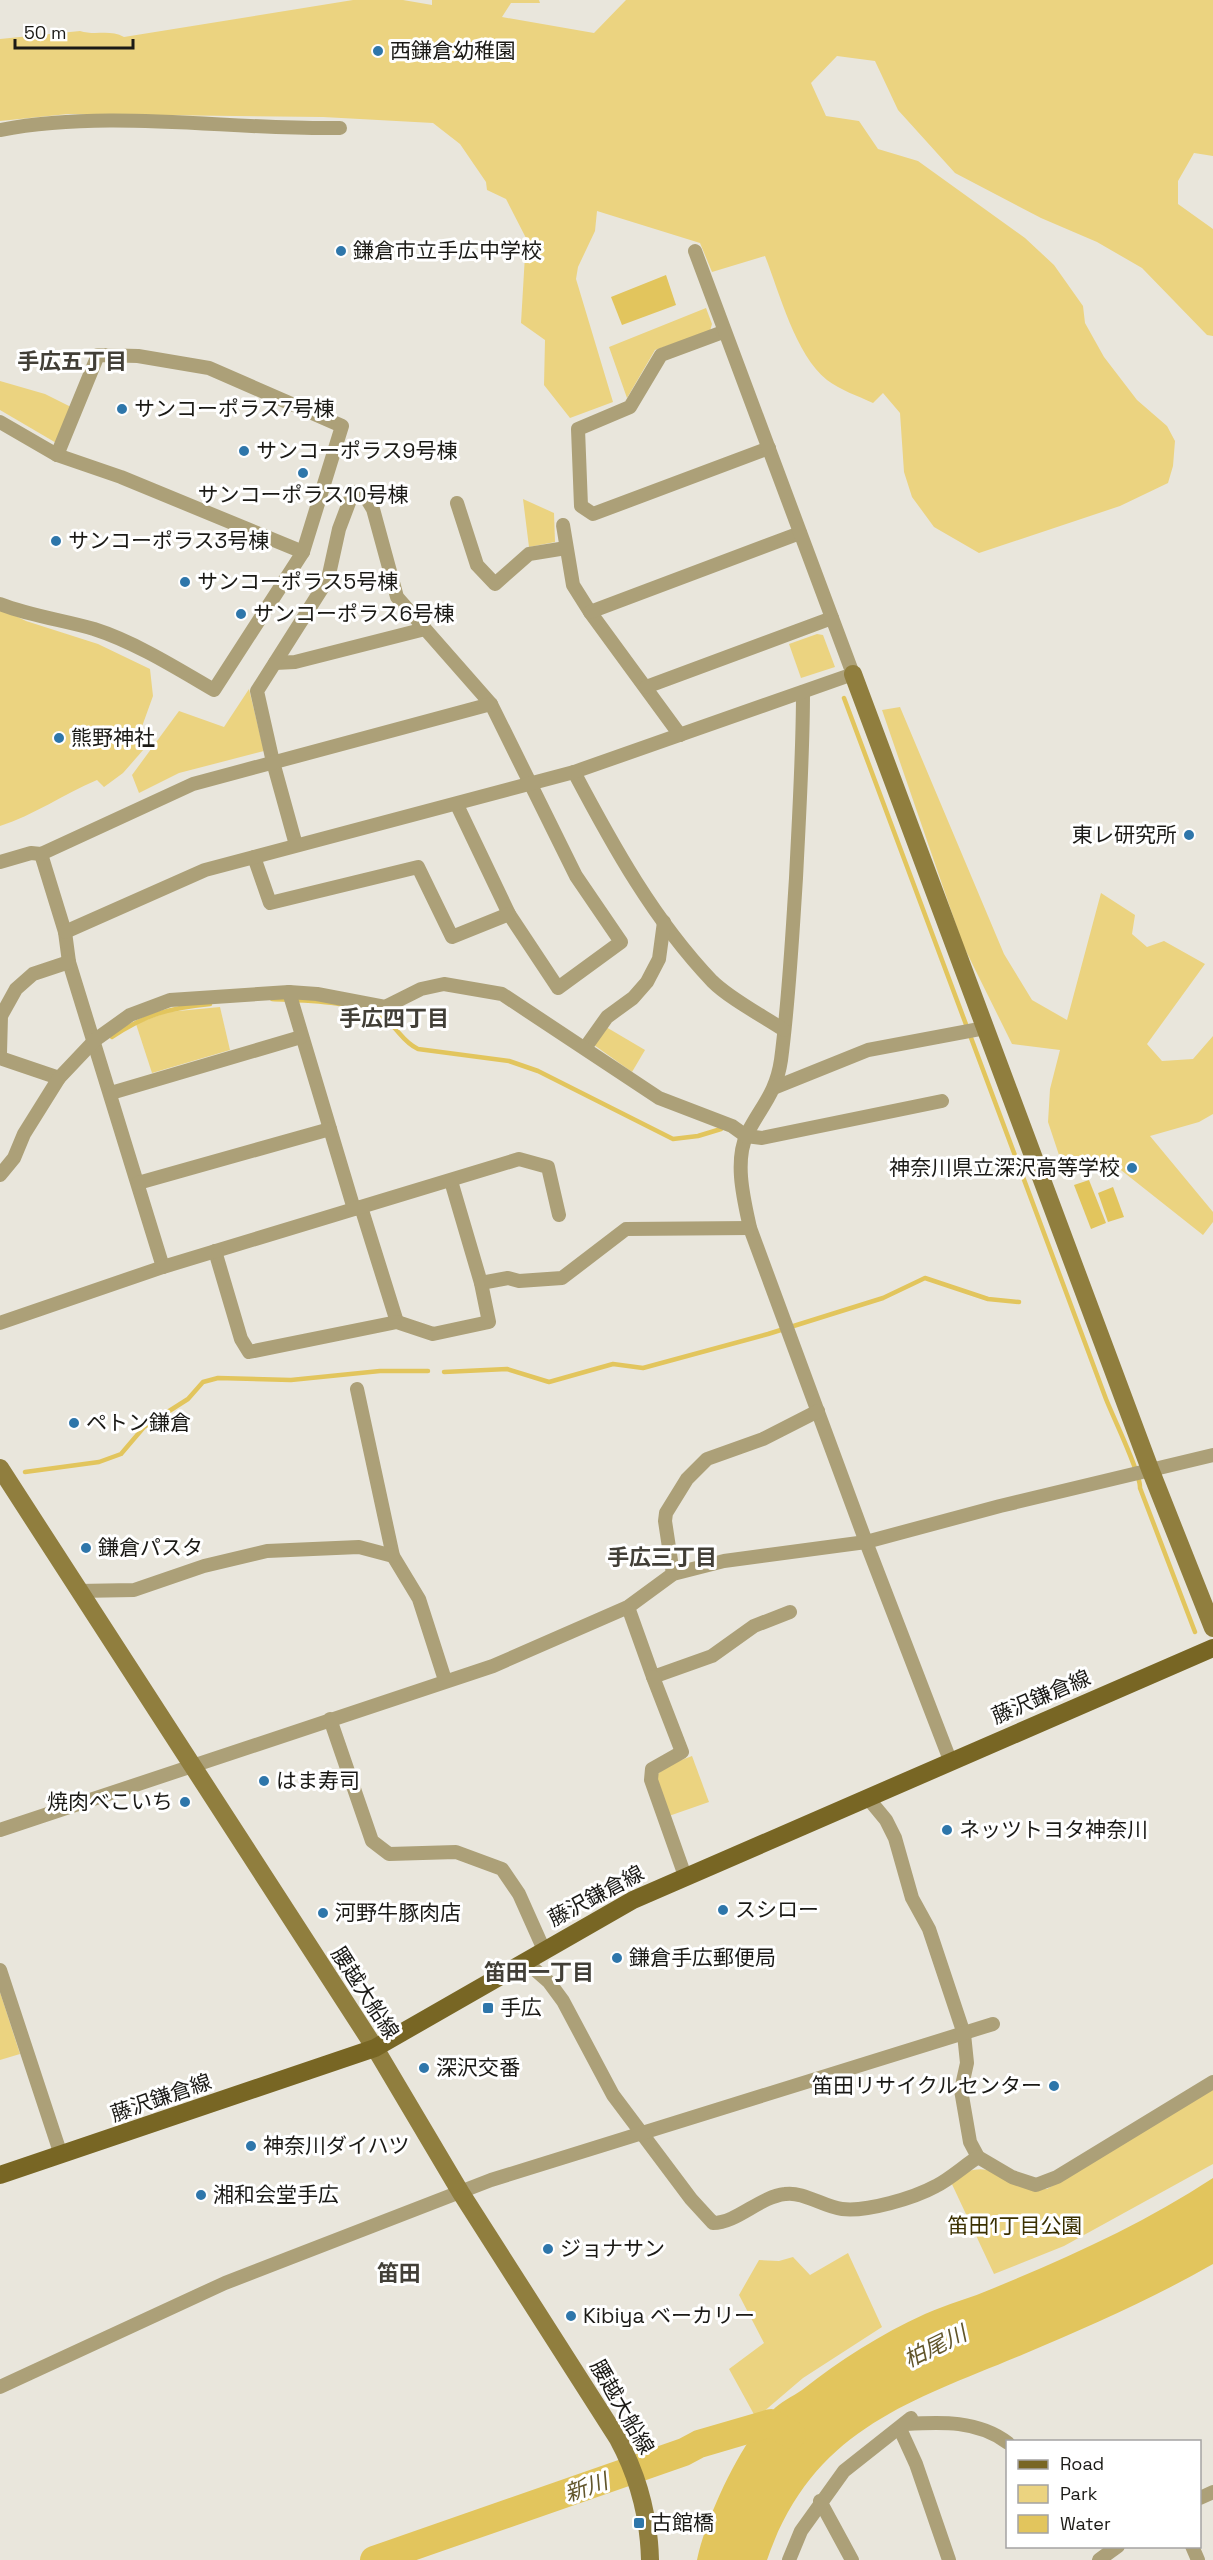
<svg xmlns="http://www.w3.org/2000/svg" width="1213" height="2560" viewBox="0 0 1213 2560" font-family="'Space Grotesk','Noto Sans JP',sans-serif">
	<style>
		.green { fill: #ebd380 }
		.water { fill: #e2c55d }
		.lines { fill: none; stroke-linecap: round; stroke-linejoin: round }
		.stream { stroke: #e2c55d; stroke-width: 4.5 }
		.river { stroke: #e2c55d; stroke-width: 28 }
		.street { stroke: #aca078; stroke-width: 14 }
		.secondary { stroke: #907e3e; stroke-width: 18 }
		.primary { stroke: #786624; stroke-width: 18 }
		.poi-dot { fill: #2e76aa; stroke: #fff; stroke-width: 2 }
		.labels { text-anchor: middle; stroke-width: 6; stroke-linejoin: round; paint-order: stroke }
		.poi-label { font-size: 21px; fill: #1b1a16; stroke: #fff; text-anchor: start }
		.street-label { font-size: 21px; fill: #1b1a16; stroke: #fff }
		.park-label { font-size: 21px; fill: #3b3001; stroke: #fff }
		.neighbourhood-label { font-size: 22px; font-weight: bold; fill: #423f37; stroke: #fff }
		.water-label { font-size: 22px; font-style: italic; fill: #61552a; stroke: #fff }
	</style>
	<rect width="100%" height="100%" fill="#e9e6dc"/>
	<g class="green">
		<path d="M353 0H403L432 5V0H539L540 3H511L502 17 594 33 626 0H1213V156L1194 153 1178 181V204L1213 229V336L1207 335 1142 268 1097 242 1041 218 955 173 898 110 875 61 837 56 811 83 826 116 859 121 878 149 918 161 1025 238 1054 265 1083 306 1085 323 1104 357 1137 400 1167 426 1175 441 1173 466 1168 483 1120 506 979 553 934 527 912 497 904 472 900 413 883 393 873 403C858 396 840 390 827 380 795 354 780 294 765 256L712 272 700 243 597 211 595 231 578 267 576 279 613 402 570 418 544 385 545 340 521 323 526 238 506 199 487 190 486 182 460 144 433 123 323 117 68 114 0 121V39L80 31C95 36 110 29 124 37Z"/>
		<path d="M706 308 712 324 710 331 655 350 627 398 609 347Z"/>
		<path d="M0 381 45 394 71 407 58 444 0 410Z"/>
		<path d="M523 499 554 513 555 542 529 547Z"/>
		<path d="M0 608 26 621 98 644 150 669 153 696 140 732 144 749 123 773 104 787 97 780C64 794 34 815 0 826Z"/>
		<path d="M817 634 823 635 835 667 801 678 789 644Z"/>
		<path d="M249 689 264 751 179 773 139 793 132 775 179 711 224 727Z"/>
		<path d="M900 707 1004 954 1032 1000 1067 1020 1101 893 1135 915 1132 934 1147 947 1164 941 1205 964 1147 1044 1162 1061 1193 1059 1213 1036V1114L1199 1122 1150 1136 1213 1212V1222L1203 1235 1107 1159 1089 1160 1063 1167 1048 1122 1050 1089 1060 1050 1012 1044 963 945 882 710Z"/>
		<path d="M220 1007 230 1050 152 1073 136 1024 168 1012Z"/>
		<path d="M606 1027 645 1050 632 1072 594 1045Z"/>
		<path d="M692 1756 709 1802 666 1817 656 1776 666 1766Z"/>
		<path d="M0 1992 20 2054 0 2060Z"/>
		<path d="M1213 2089V2164L1064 2246 994 2274 950 2180C998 2150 1003 2192 1047 2189Z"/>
		<path d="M848 2253 882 2327 803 2378 756 2418 729 2369 764 2343 739 2295 759 2260 779 2261 793 2257 810 2275Z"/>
	</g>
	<g class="water">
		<path d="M666 275 676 305 622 325 611 297Z"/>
		<path d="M1089 1180 1106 1223 1091 1229 1074 1185Z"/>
		<path d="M1113 1187 1124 1217 1108 1222 1098 1193Z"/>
		<path d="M1213 2178V2264C1152 2299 1088 2327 1024 2354 909 2402 812 2429 767 2560H697C705 2519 742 2440 772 2411 780 2402 792 2397 802 2390 840 2360 881 2334 925 2314 947 2304 971 2298 994 2288 1069 2257 1145 2223 1213 2178Z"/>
	</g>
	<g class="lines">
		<g class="stream">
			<path d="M844 698 1106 1399C1113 1417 1141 1474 1140 1488L1195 1632"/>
			<path d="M272 999C304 1001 361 1000 387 1021 399 1030 403 1042 418 1049L509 1061 538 1071 673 1139 698 1136 721 1129"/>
			<path d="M112 1037C146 1014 170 1008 210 1004"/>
			<path d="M444 1372 507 1369 549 1382 613 1364 643 1368 768 1334 883 1298 925 1278 988 1299 1019 1302"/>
			<path d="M25 1472 99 1462 121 1454 144 1427 188 1399 203 1382 218 1378 291 1380 380 1371H428"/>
		</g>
		<path class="river" d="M374 2560 684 2452 699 2444 771 2423 792 2435"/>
		<g class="street">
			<path d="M0 130C112 109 228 130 340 128"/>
			<path d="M723 332 661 355 630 407 578 429 581 506 593 514 769 448"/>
			<path d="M0 422 57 455 121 477 303 552"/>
			<path d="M457 503 477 565 495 584 529 554 566 548"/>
			<path d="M563 525 573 585 590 612 680 735"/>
			<path d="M0 604C31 616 63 620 94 629 135 642 178 669 214 690L303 552 342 426 209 368 138 356 98 355 57 455"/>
			<path d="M590 612 800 533"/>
			<path d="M275 663 295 662 425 629"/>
			<path d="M646 687 832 618"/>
			<path d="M803 692C803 754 799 816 796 878 792 939 789 1000 781 1060 776 1094 761 1106 747 1134 734 1162 744 1200 750 1228L866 1542 950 1760"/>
			<path d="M574 772C613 846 654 920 712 981 730 999 763 1016 784 1030"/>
			<path d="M296 845 273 762 257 691 328 579 339 529 353 492 365 496 373 509 397 597 491 704 576 876 621 942 558 988 509 914 457 805"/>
			<path d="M41 854 65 932 69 962 163 1267"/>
			<path d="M254 857 270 903 418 867 452 937 509 914"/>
			<path d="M0 862 31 853 41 854 193 784 491 704"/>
			<path d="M65 932 205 870 574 772 853 674 695 251"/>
			<path d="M289 992 354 1209"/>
			<path d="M585 1048 607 1017 633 998 647 982 659 959 664 922"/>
			<path d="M0 1053 1 1016 16 989 33 974 69 962"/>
			<path d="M0 1058 59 1078"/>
			<path d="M776 1087 868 1050 985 1028"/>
			<path d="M111 1093 301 1037"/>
			<path d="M0 1175 14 1158 24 1134 59 1078 95 1040 130 1015 170 1000 289 992 317 994 385 1007 421 989 444 984 502 994 659 1098 732 1126 746 1136 762 1138 942 1101"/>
			<path d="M138 1183 330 1129"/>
			<path d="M361 1207 397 1322"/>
			<path d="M215 1251 241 1339 249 1352 397 1322 433 1334 489 1322 481 1283 451 1181"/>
			<path d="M481 1283 508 1278 519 1281 562 1278 626 1229 750 1228"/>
			<path d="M0 1323 163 1267 519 1159 548 1167 559 1215"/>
			<path d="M357 1389 393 1556 419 1599 445 1680"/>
			<path d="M673 1574 665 1521 666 1513 687 1479 707 1459 763 1439 818 1411"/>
			<path d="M78 1591 134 1590 204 1566 267 1551 359 1547 393 1556"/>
			<path d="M628 1607 653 1677 712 1656 754 1626 790 1612"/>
			<path d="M653 1677 682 1752 652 1769 651 1780 685 1876"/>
			<path d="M330 1719 372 1841 389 1854 456 1852 502 1869 519 1894 544 1950"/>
			<path d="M867 1797 886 1820 895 1838 912 1898 929 1929 964 2034 967 2063 961 2090 970 2142 978 2157 1012 2177 1036 2185 1057 2177 1213 2082"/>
			<path d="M0 1830 493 1666 628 1607 673 1574 724 1561 866 1542 1000 1506 1213 1455"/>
			<path d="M525 1961 549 1982 563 2001 613 2095 691 2199 713 2223C737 2223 759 2197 785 2194 803 2191 824 2207 842 2209 867 2212 914 2198 936 2186 950 2179 964 2166 978 2157"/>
			<path d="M0 1970 61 2155"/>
			<path d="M0 2387 225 2283 491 2180 993 2024"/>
			<path d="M906 2424C941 2422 978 2420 1008 2443"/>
			<path d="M900 2429 916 2464 949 2560"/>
			<path d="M1200 2498 1213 2492"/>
			<path d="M820 2501 852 2560"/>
			<path d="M1192 2546 1198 2560"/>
			<path d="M789 2560 801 2531 844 2471 911 2418"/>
			<path d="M1099 2560 1118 2546"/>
		</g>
		<g class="secondary">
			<path d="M853 674 1150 1469 1213 1628"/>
			<path d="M0 1468 375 2048 461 2193 618 2439C638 2476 649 2517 650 2560"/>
		</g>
		<path class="primary" d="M0 2175 375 2048 633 1900 1213 1648"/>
	</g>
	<g class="poi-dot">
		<circle cx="378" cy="51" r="6"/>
		<circle cx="341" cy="251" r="6"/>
		<circle cx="122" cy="409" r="6"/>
		<circle cx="244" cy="451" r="6"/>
		<circle cx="303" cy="473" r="6"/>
		<circle cx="56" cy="541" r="6"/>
		<circle cx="185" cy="582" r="6"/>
		<circle cx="241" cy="614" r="6"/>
		<circle cx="59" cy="738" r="6"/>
		<circle cx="1189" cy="835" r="6"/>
		<circle cx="1132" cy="1168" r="6"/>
		<circle cx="74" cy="1423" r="6"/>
		<circle cx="86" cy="1548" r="6"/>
		<circle cx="264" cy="1781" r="6"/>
		<circle cx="185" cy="1802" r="6"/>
		<circle cx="947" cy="1830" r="6"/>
		<circle cx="723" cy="1910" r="6"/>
		<circle cx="323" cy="1913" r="6"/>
		<circle cx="617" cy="1958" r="6"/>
		<rect x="482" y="2002" width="12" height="12" rx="3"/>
		<circle cx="424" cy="2068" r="6"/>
		<circle cx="1054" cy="2086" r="6"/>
		<circle cx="251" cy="2146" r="6"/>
		<circle cx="201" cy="2195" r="6"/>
		<circle cx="548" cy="2249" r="6"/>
		<circle cx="571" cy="2316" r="6"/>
		<rect x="633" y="2517" width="12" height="12" rx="3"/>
	</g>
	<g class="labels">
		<g class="poi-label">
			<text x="390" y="58">西鎌倉幼稚園</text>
			<text x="353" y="258">鎌倉市立手広中学校</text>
			<text x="134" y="416">サンコーポラス7号棟</text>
			<text x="256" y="458">サンコーポラス9号棟</text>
			<text x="303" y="502" text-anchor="middle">サンコーポラス10号棟</text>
			<text x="68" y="548">サンコーポラス3号棟</text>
			<text x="197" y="589">サンコーポラス5号棟</text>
			<text x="253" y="621">サンコーポラス6号棟</text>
			<text x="71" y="745">熊野神社</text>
			<text x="1177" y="842" text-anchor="end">東レ研究所</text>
			<text x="1120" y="1175" text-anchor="end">神奈川県立深沢高等学校</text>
			<text x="86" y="1430">ペトン鎌倉</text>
			<text x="98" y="1555">鎌倉パスタ</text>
			<text x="276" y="1788">はま寿司</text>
			<text x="173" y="1809" text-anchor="end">焼肉べこいち</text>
			<text x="959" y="1837">ネッツトヨタ神奈川</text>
			<text x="735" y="1917">スシロー</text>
			<text x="335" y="1920">河野牛豚肉店</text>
			<text x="629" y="1965">鎌倉手広郵便局</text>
			<text x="500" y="2015">手広</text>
			<text x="436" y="2075">深沢交番</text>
			<text x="1042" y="2093" text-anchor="end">笛田リサイクルセンター</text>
			<text x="263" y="2153">神奈川ダイハツ</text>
			<text x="213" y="2202">湘和会堂手広</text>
			<text x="560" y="2256">ジョナサン</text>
			<text x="583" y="2323">Kibiya ベーカリー</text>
			<text x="651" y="2530">古館橋</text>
		</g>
		<g class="street-label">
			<text transform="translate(1041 1697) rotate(-23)" y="7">藤沢鎌倉線</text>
			<text transform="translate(596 1896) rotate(-28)" y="7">藤沢鎌倉線</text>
			<text transform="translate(365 1993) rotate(57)" y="7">腰越大船線</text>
			<text transform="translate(161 2098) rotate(-19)" y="7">藤沢鎌倉線</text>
			<text transform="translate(622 2407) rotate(60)" y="7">腰越大船線</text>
		</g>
		<g class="park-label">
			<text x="1015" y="2233">笛田1丁目公園</text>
		</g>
		<g class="neighbourhood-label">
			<text x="72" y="369">手広五丁目</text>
			<text x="394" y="1026">手広四丁目</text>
			<text x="662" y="1565">手広三丁目</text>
			<text x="539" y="1980">笛田一丁目</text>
			<text x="399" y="2281">笛田</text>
		</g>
		<g class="water-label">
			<text transform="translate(935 2346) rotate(-26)" y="8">柏尾川</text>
			<text transform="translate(586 2487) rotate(-19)" y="8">新川</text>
		</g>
	</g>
	<rect x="1006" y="2440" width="195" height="108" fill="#ffffff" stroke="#a4a3a2" stroke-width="1.5"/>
	<rect x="1018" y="2460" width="30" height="9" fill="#786624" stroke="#a4a3a2" stroke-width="1.5"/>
	<text x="1060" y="2470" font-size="18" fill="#1b1a16">Road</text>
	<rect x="1018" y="2485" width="30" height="18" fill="#ebd380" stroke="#a4a3a2" stroke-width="1.5"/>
	<text x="1060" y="2500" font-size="18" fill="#1b1a16">Park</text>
	<rect x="1018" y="2515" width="30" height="18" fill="#e2c55d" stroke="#a4a3a2" stroke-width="1.5"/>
	<text x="1060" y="2530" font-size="18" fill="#1b1a16">Water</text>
	<path d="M15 39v9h118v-9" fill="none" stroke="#1b1a16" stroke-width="3"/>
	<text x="24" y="39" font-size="18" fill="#1b1a16" stroke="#ffffff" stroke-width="4.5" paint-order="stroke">50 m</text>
</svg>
